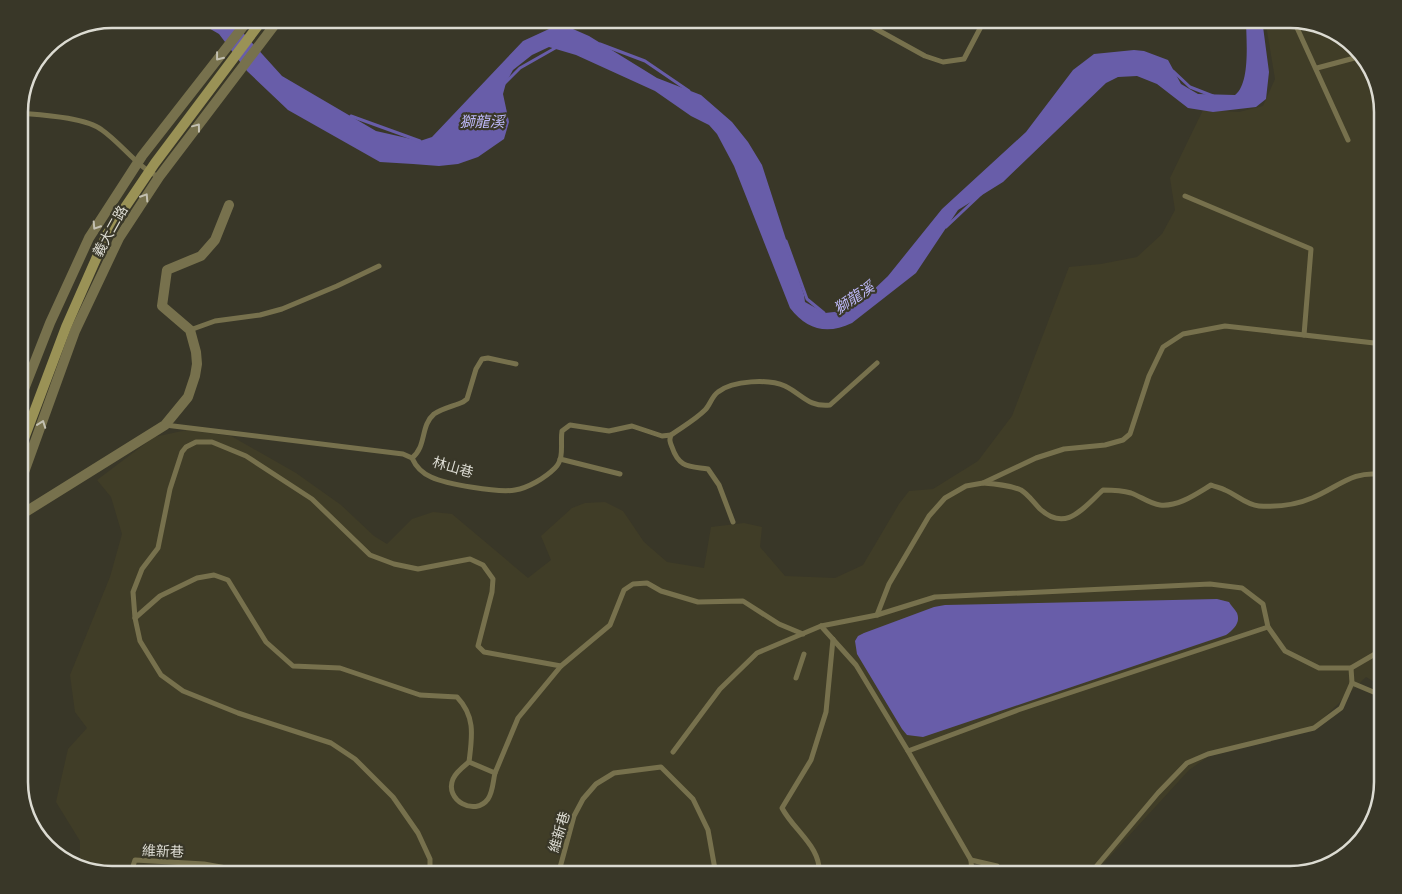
<svg xmlns="http://www.w3.org/2000/svg" width="1402" height="894" viewBox="0 0 1402 894" font-family="'Public Sans','Noto Sans TC',sans-serif">
	<style>
		.built { fill: #403d27 }
		.water { fill: #685da9 }
		.lines { fill: none; stroke-linecap: round; stroke-linejoin: round }
		.stream { stroke: #685da9; stroke-width: 3 }
		.lane { stroke: #77714d; stroke-width: 5 }
		.street { stroke: #77714d; stroke-width: 10 }
		.secondary { stroke: #9a9256; stroke-width: 10 }
		.oneway { stroke: #c3c0b1 }
		.labels { text-anchor: middle; stroke-width: 4.5; stroke-linejoin: round; paint-order: stroke }
		.street-label { font-size: 14px; fill: #dcdbd2; stroke: #393728 }
		.water-label { font-size: 15px; font-style: italic; fill: #bdb8f7; stroke: #393728 }
		.rim { fill: none; stroke: #dcdbd2; stroke-width: 2.5 }
	</style>
	<rect width="100%" height="100%" fill="#393728"/>
	<path class="built" d="M1265 19H1291L1342 34 1371 65 1383 111V691L1378 684 1366 677 1310 731 1209 756 1189 770 1093 875H111L80 866V841L56 802 68 749 87 728 75 712 70 675 110 577 122 534 111 497 97 480 154 437 187 430 231 436 296 473 341 505 374 536 387 544 412 519 433 512 452 514 528 578 551 560 541 536 572 508 585 503 605 502 623 511 644 542 667 562 704 568 711 527 744 523 762 527 760 547 785 576 835 578 863 565 899 504 909 491 933 489 978 461 1012 416 1069 267 1101 264 1137 257 1162 234 1175 210 1170 178 1203 110 1239 112 1263 106 1275 79Z"/>
	<g class="water">
		<path d="M193 19H225L236 25 282 76 376 131 420 141 432 137 523 41 549 29 562 28 573 29 589 36 657 78 701 95 732 122 748 142 762 165 804 295 805 302 825 313 843 311 867 296 888 276 942 209 1026 132 1073 70 1094 54 1134 50 1144 51 1168 60 1181 84 1198 94 1235 95C1251 83 1246 37 1246 19H1262L1269 72 1266 99 1256 107 1213 112 1188 108 1157 84 1137 76 1118 77 1106 83 1003 182 958 210 916 273 852 323C827 335 807 330 790 308L734 166 717 134 709 125 691 116 655 91 576 55 549 47 532 55 513 70 506 83 503 94 509 122 504 139 478 157 458 164 439 166 413 164 380 162 288 110 247 71 219 34Z"/>
		<path d="M1217 599 1229 602C1231 606 1235 609 1237 613 1241 623 1233 630 1226 635L923 737 907 735 902 729 857 654 855 641 858 636 864 633 934 607 945 605Z"/>
	</g>
	<g class="lines">
		<g class="stream">
			<path d="M600 44 645 61 689 91"/>
			<path d="M1173 71 1190 87 1213 96"/>
			<path d="M505 83 520 68 557 47"/>
			<path d="M351 116 420 141"/>
			<path d="M946 227 981 194"/>
			<path d="M786 241 807 299 824 313"/>
		</g>
		<g class="lane">
			<path d="M858 19 925 56 943 62 964 59 985 19"/>
			<path d="M1293 19 1348 140"/>
			<path d="M1317 68 1362 56"/>
			<path d="M19 113C41 115 85 117 102 130 122 144 137 167 159 177"/>
			<path d="M1185 196 1311 249 1304 335"/>
			<path d="M190 330 215 321 260 315 282 309 337 286 379 266"/>
			<path d="M165 425 403 454 412 458C416 467 422 473 431 477 446 484 498 493 515 490 528 488 545 478 555 468 565 458 560 443 562 431L570 425 609 431 632 426 662 436 671 435"/>
			<path d="M412 458C427 446 420 426 434 414 443 408 454 406 463 402L467 399 476 369 482 359 488 358 516 364"/>
			<path d="M560 459 620 474"/>
			<path d="M983 483C996 484 1009 485 1021 490 1028 494 1034 503 1040 509 1066 533 1083 508 1103 490 1113 490 1121 490 1131 493 1140 496 1150 504 1160 505 1178 507 1196 494 1211 485 1216 487 1221 488 1225 490 1237 495 1246 505 1259 506 1277 507 1296 505 1312 498 1337 488 1354 469 1383 475"/>
			<path d="M733 522 719 485 708 469C689 466 679 468 672 447 670 442 669 440 671 435 682 427 695 420 705 410 710 405 712 396 718 392 733 380 769 379 785 386 803 395 808 407 830 405L877 363"/>
			<path d="M877 615 889 584 929 516 945 498 966 486 983 483 1036 458 1064 449 1105 445 1123 440 1130 434 1149 376 1163 347 1183 334 1225 326 1383 344"/>
			<path d="M135 618 160 596 197 578 214 575 228 580 266 642 293 666 340 668 420 695 457 697C476 717 472 737 469 762L495 773 518 718 561 666 610 625 624 590 633 584 647 583 661 591 698 602 743 601 779 624 803 634"/>
			<path d="M821 626 856 665 908 751 971 860 972 875"/>
			<path d="M796 678 804 654"/>
			<path d="M1352 683 1383 696"/>
			<path d="M908 751 1018 710 1268 627"/>
			<path d="M673 752 720 689 757 653 821 626 877 615 935 597 1210 584 1242 588 1263 604 1268 627 1285 651 1319 668H1351L1375 654 1383 634"/>
			<path d="M469 762C463 767 456 772 453 779 444 800 475 817 488 799 493 792 493 781 495 773"/>
			<path d="M971 860 997 866 1003 875"/>
			<path d="M130 875 135 860 204 864 265 875"/>
			<path d="M430 875V859L418 833 393 797 355 759 331 743 238 713 183 691 161 675 140 641 135 618 133 592 142 569 158 548 170 489 182 452 186 447 196 442H212L246 456 312 499 370 555 394 564 418 569 470 559 483 565 493 579 492 592 478 646 484 652 561 666"/>
			<path d="M558 875 574 816 583 799 596 784 614 773 661 767 693 799 708 830 716 875"/>
			<path d="M819 875C822 847 794 831 782 808L811 760 826 712 833 639"/>
			<path d="M1089 875 1158 793 1187 763 1208 754 1314 728 1341 708 1352 683 1351 668"/>
		</g>
		<g class="street">
			<path d="M19 402 50 323 89 238 142 156 249 19"/>
			<path d="M19 486 75 331 119 238 159 177 279 19"/>
			<path d="M19 516 165 425 188 397 195 376 197 364 196 352 190 330 162 306 167 270 201 256 215 240 229 205"/>
		</g>
		<path class="secondary" d="M19 452 66 327 107 234 155 163 263 19"/>
	</g>
	<defs><path id="oneway-chevron" d="M-2-3.5L2.5 0L-2 3.5" fill="none" stroke-width="1.6" stroke-linecap="round" stroke-linejoin="round" transform="scale(1.25)"/></defs>
	<g class="oneway">
		<use href="#oneway-chevron" transform="translate(219 57) rotate(128)"/>
		<use href="#oneway-chevron" transform="translate(197 127) rotate(-53)"/>
		<use href="#oneway-chevron" transform="translate(145 197) rotate(-57)"/>
		<use href="#oneway-chevron" transform="translate(96 226) rotate(123)"/>
		<use href="#oneway-chevron" transform="translate(42 424) rotate(-70)"/>
	</g>
	<g class="labels">
		<g class="street-label">
			<text transform="translate(110 231) rotate(-61)" y="5">義大二路</text>
			<text transform="translate(453 467) rotate(16)" y="5">林山巷</text>
			<text transform="translate(559 832) rotate(-73)" y="5">維新巷</text>
			<text transform="translate(163 851) rotate(2)" y="5">維新巷</text>
		</g>
		<g class="water-label">
			<text x="482" y="127">獅龍溪</text>
			<text transform="translate(854 298) rotate(-34)" y="5">獅龍溪</text>
		</g>
	</g>
	<path d="M0 0H1402V894H0ZM112 28H1290A84 84 0 0 1 1374 112V782A84 84 0 0 1 1290 866H112A84 84 0 0 1 28 782V112A84 84 0 0 1 112 28Z" fill="#393728" fill-rule="evenodd"/>
	<path class="rim" d="M112 28H1290A84 84 0 0 1 1374 112V782A84 84 0 0 1 1290 866H112A84 84 0 0 1 28 782V112A84 84 0 0 1 112 28Z"/>
</svg>
